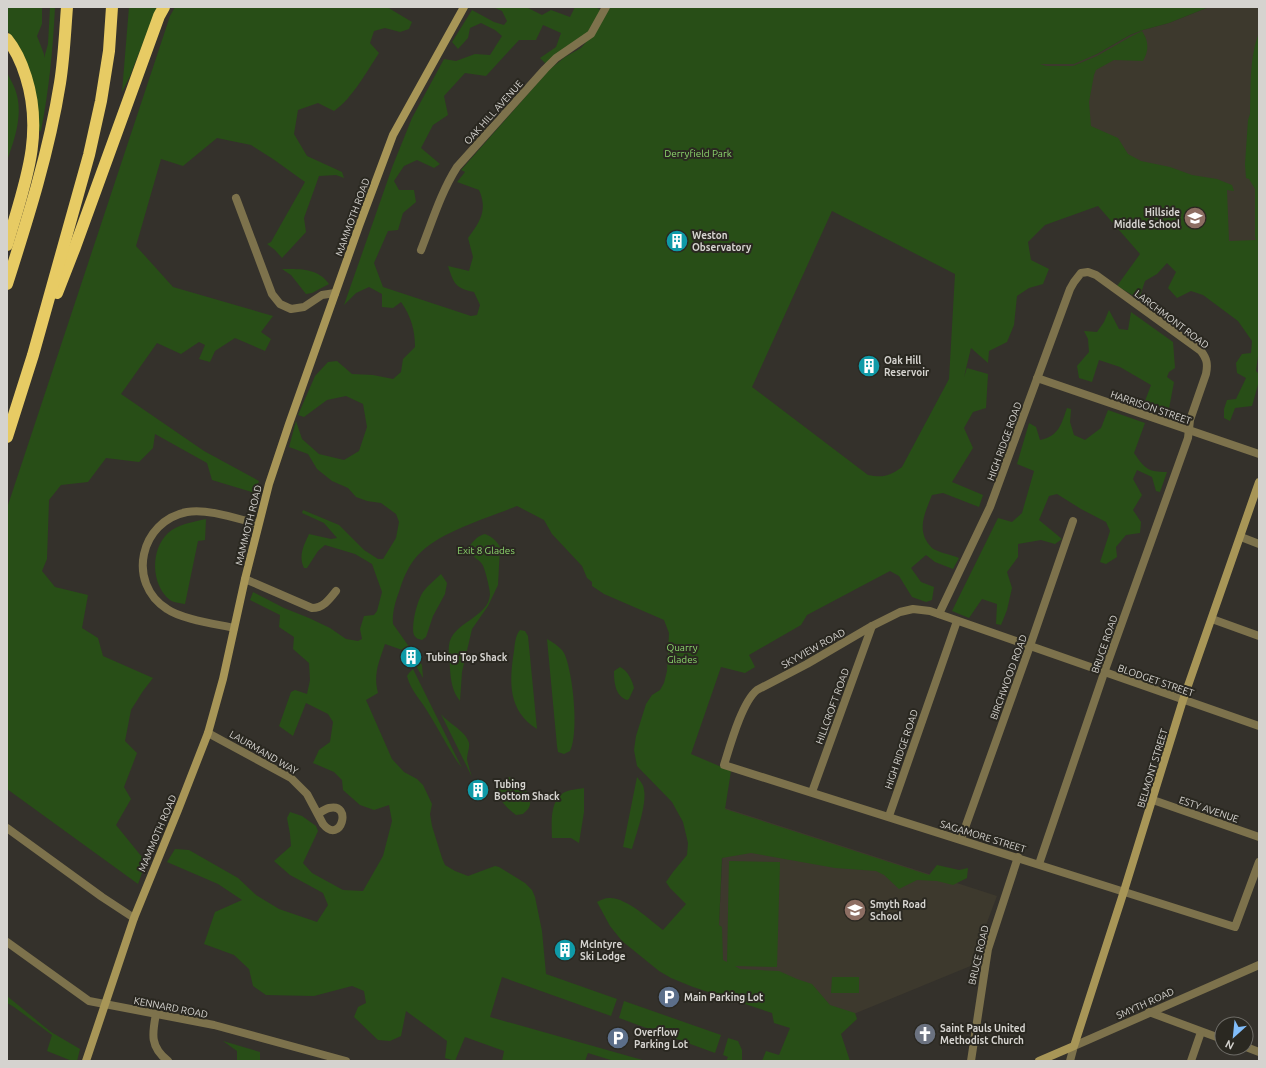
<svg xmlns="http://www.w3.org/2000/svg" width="1266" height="1068" viewBox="0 0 1266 1068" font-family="Ubuntu,sans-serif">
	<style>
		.built { fill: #3d392d }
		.green { fill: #284e17; fill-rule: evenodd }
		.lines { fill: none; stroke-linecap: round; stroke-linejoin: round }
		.street { stroke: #7d724c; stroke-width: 8 }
		.secondary { stroke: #a89657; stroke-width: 8 }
		.highway { stroke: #e7cb64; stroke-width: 12 }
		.labels { text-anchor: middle; stroke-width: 4; stroke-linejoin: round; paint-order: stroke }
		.street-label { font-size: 10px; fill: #d5d3cf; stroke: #2a2821 }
		.park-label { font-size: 10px; fill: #8cd66d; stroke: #2a2821 }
		.poi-label { font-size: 10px; font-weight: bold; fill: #d5d3cf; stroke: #2a2821; text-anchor: start }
	</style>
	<rect width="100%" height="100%" fill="#34312b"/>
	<g class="built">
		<path d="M1209 7H1259V317L1005 119 1036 63 1060 64 1097 54 1130 35 1143 30 1169 23Z"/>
		<path d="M725 808 997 896 975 954 973 965 827 1025 716 980Z"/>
	</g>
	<g class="green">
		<path d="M7 7H42V24L37 36 44 54V58L48 44 50 7H55C53 49 49 90 41 131H39L37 99 30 73 7 29Z"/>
		<path d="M129 7H157L130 76 122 92Z"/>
		<path d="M175 7H387L412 22 409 29 400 32 385 28 374 31 370 43 379 53C367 71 352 99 334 111L318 103 298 110 294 134 307 156 342 172 344 178 336 175 319 176 304 218 306 232 282 258 275 250 267 244 271 242 305 182 273 159 251 145 217 138 183 166 161 159 136 246 173 287 273 316 261 332 271 339 265 351 235 338 215 351 210 362 199 359 205 345 199 342 181 354 157 343 121 394 204 451 259 481 255 493 212 480 207 463 155 434 153 448 139 462 106 458 88 482 61 485 49 500 47 559 42 571 55 587 88 595 82 628 98 638 103 656 153 678 143 691 131 710 125 741 137 753 124 787 131 799 116 825 146 862 138 884 7 789V508L170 16Z"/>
		<path d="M493 7H526L542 15 551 10 570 17 575 7H595L601 10 590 32 547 65 540 58 556 47 561 33 543 25 536 40H519L486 76 465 73 444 96 448 115 433 125 421 148 440 164 434 168 417 160 404 166 394 181 399 190H414L416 202 403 213 398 230 388 231 374 263 383 287 471 316 477 315 480 305 474 292C455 288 454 284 448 266L469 271 473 257 468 238C480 222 488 210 479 190L457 182 465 172 461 170 550 69 565 57 581 48 599 27 610 7H1209L1169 23 1143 30 1130 35 1097 54 1074 64H1040L1046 66H1073L1097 56 1130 37 1142 31C1149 41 1149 51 1143 61L1114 60 1096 70 1094 75 1089 102 1091 126 1118 138 1128 154 1141 161 1170 167 1192 175 1217 179 1232 185 1234 191 1227 190 1229 241 1256 240 1255 237V189L1249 179 1246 178 1245 164 1248 120 1250 114C1251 88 1249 58 1259 33V349L1256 371 1259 374V381L1252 406 1235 408 1230 421 1224 418V409L1227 400 1236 399 1246 378 1237 373 1236 363 1242 354 1251 353 1252 341 1238 321 1203 295 1191 291 1177 298 1168 288 1176 272 1167 263 1157 274 1145 281 1139 299 1117 286 1140 254 1098 206 1045 225 1028 242 1031 260 1049 269 1043 284 1029 288 1017 296 1014 325 1007 342 989 351 988 363 971 348 964 377 967 368 988 374 986 408 973 412 964 428 973 448 952 482 983 495 979 507 943 493 932 495C925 513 915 531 932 548 937 552 952 555 959 558L953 569 935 562 926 555 911 568 921 582 934 587 932 600 926 602 912 597 899 576 890 571 807 615 801 625 749 655 755 667 745 673 721 667 691 754 731 771 725 809 929 875 937 865 959 870 968 868 967 878 953 885 937 881 917 880 899 889 884 875 876 871 835 868 751 853 722 858 719 925 722 927 723 960 727 962 729 861 780 862 777 967 735 966 740 969 779 971 797 979 812 984 830 1005 855 1013 857 1019 841 1034 850 1061H762L766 1051 779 1055 790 1028 774 1023 772 1013 693 987 671 978 659 971 622 941 610 926 597 902C601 900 605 898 609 898 626 897 650 920 663 930L686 904 670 888 666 882 673 872 687 855 688 843 683 822 672 802 637 766 634 750 636 736 646 704 652 695 660 690 664 683 667 671 669 633 664 620 604 594 592 586V582L587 578 582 566 552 534 544 520 517 506C488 518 443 531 421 552 410 562 403 578 399 592 395 602 392 614 393 624L422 665 423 678 408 652 385 644C379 662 373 674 378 693L366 700 392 759 404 772 417 779 423 785 432 804 430 814 432 826 442 858 445 865 455 871 468 876 495 866 499 867 525 883 532 890 535 897 542 931 546 974 617 999 611 1016 502 977 490 1017 646 1061H614L588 1053 585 1061H502L504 1051 465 1037 455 1061 445 1058 447 1041 406 1011 401 1036 390 1041 378 1040 354 1017 358 1007 366 1003 364 991 352 986 314 996 266 995 253 986 249 969 234 955 204 944 215 912 242 900 218 884 167 862 175 849 189 850 238 878 256 895 279 909 317 922 328 905 323 893 290 875 274 861 291 846 290 834 287 818 290 812 302 816 316 826 318 831 303 863 312 873 343 890 363 891 383 856 392 821 389 805 374 810 360 805 343 790 342 780 334 772 313 763 319 750 330 742 333 722 328 714 306 703 293 736 279 726 291 692 295 690 307 694 310 680 309 663 293 649 294 637 279 627 280 615 250 600 253 592 284 608 309 618 330 628 346 639 358 641 362 639 360 629 364 616 374 615 377 611 382 592 372 564 355 554 325 545 318 551 307 568H304C298 556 304 545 309 534L331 539 337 538 324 523 302 513 303 510 339 525 364 550 378 559H383L396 538 399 522 396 514 381 503 367 501 356 497 348 488 332 481 317 469 308 454 289 447 296 421 302 439 319 454 344 460 359 451 367 427 363 404 346 396 327 400 304 417 298 415 315 376 328 362 337 361 352 374 373 375 393 379 401 372 403 359 415 347C415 330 411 316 401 302L393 308 382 307V294L369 287 356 293 344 305 393 165 412 118 444 59 456 61 475 54 490 55 502 36 495 30 481 23 470 28 468 38 458 49 452 42 472 10 494 22 504 25 507 21 502 11ZM832 211 955 274 949 379 902 467C890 476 883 478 868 475L752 387Z"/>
		<path d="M7 72C9 78 13 83 15 89 24 113 15 138 7 161Z"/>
		<path d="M282 269C300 269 318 268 329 284L312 293 306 294 291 275Z"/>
		<path d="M1109 310 1119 329 1128 330 1131 312 1173 342 1175 368 1169 372 1167 377 1174 382 1168 414 1148 407 1145 401 1151 385 1120 367 1099 360 1092 382 1079 378 1077 366 1089 352 1088 339 1084 331 1097 332 1104 322Z"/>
		<path d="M1067 408 1071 409 1070 422 1074 435 1085 440 1101 428 1108 410 1145 423 1134 453C1145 469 1148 472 1167 472L1160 492 1156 491 1152 477 1137 470 1133 479 1142 495 1133 510 1141 522 1140 533 1126 535 1116 547 1117 557 1106 564 1100 562 1110 531 1106 522 1081 509 1057 494 1049 496 1039 520 1062 539 1055 544 1041 540 1018 544V557L1007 572 1012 588 1007 610 1001 625 996 624 997 604 982 599 969 618 952 611 998 518 1012 522 1022 513 1034 471 1017 464 1029 423 1036 427 1040 440C1059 436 1061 425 1067 408Z"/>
		<path d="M206 519 205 540 198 541 185 604C181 603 174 603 170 600 151 585 150 550 168 533 178 524 193 522 206 519Z"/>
		<path d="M485 534C491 536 497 541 500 547L498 585 488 606 472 629 462 672 460 701C452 691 451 681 450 669 450 661 448 652 449 645 452 622 489 618 490 594 490 589 485 568 482 564 478 558 473 559 468 549 471 543 478 535 485 534Z"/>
		<path d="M441 574 447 583 445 594 433 616 426 637 422 640C419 639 416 639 414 635 411 625 417 601 423 592 428 585 435 580 441 574Z"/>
		<path d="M520 630 525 631 528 636 537 729C508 711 509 682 514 651 515 644 515 636 520 630Z"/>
		<path d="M547 639C554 643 562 648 565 655 573 675 579 732 570 751L564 754 558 752 557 746Z"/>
		<path d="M620 667C628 671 632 680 634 688L629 699 627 700C615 696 614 682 614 671Z"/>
		<path d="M413 669 462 768C449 751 440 731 429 714 422 701 410 690 407 676L409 673Z"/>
		<path d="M441 714C449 724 466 731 469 743 470 748 467 753 467 759 468 765 470 771 472 777Z"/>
		<path d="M509 777C518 780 532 793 530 804 530 808 526 811 523 814L516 815C507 808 496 799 499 786Z"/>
		<path d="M637 777C640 781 644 785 644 790 647 804 636 835 632 849L623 847Z"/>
		<path d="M584 788V812L579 843 571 838H552C552 824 549 803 563 793 568 790 578 789 584 788Z"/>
		<path d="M832 977H859V993H831Z"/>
		<path d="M7 996 51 1032 80 1049 77 1061H72L47 1051 52 1035 14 1007 7 1003Z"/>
		<path d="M624 1001 721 1035 715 1053 619 1018Z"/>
		<path d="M728 1038 738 1041 742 1050V1061H726L728 1057 723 1055Z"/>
		<path d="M223 1041 260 1052V1061H237V1051Z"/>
	</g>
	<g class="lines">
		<g class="street">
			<path d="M236 198 272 294 280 304 291 309 304 307 322 295 335 293"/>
			<path d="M421 250C432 222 441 192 457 167L545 69 556 58 591 34 606 7"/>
			<path d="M1037 378 1259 454"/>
			<path d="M1241 537 1259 544"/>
			<path d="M245 579 312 608C323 608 329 600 336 591"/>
			<path d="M939 614 990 507 1070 289 1074 282 1081 273 1088 272 1096 275 1201 351C1207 359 1208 364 1206 374L1190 420 1188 438 1104 673 1039 864"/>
			<path d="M1212 619 1259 636"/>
			<path d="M234 628C216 624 181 619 167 609 126 583 140 521 187 512 207 508 238 519 258 524"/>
			<path d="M1259 726 930 611 913 609 900 612 872 626 807 664 757 690C742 702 730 746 724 765L1235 927 1259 862"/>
			<path d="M208 733 291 778 307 794 323 824C341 846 353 802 329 808 325 809 321 812 318 814"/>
			<path d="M812 792 872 626"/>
			<path d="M1153 800 1259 837"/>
			<path d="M889 816 957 621"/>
			<path d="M7 828 102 897 134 918"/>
			<path d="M961 839 1030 646 1073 521"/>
			<path d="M7 942 89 1001 214 1025 346 1061"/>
			<path d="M1149 1012 1222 1039"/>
			<path d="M156 1014C152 1034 150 1047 168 1061"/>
			<path d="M1246 1047 1259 1052"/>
			<path d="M971 1061 988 949 1018 857"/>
			<path d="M1070 1061 1074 1046 1259 965"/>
			<path d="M1191 1061 1201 1032"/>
		</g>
		<g class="secondary">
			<path d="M86 1061 134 918 178 810 208 733 223 679 245 579 269 484 289 424 359 226 393 135 464 7"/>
			<path d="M1039 1061 1074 1046 1124 891 1183 700 1259 482"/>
		</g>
		<g class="highway">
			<path d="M7 39C16 50 22 64 26 77 45 137 23 188 7 245"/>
			<path d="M7 284C28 218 49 152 60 83 64 58 65 32 67 7"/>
			<path d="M57 293 75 247 159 16 164 7"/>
			<path d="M7 437 33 355 89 155 101 101 109 51 112 7"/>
		</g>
	</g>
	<defs>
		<g id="school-disc" transform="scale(1.15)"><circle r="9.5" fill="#8d6e63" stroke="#2a2821"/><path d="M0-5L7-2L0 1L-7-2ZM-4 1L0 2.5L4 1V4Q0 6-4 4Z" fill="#fff"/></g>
		<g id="building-disc" transform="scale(1.15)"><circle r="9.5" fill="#0f9aa8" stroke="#2a2821"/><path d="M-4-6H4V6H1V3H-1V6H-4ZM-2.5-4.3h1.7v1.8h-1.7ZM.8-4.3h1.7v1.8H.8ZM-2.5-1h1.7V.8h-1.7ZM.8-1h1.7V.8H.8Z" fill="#fff"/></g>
		<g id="parking-disc" transform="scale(1.15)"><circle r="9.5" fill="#5c6f8a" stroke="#2a2821"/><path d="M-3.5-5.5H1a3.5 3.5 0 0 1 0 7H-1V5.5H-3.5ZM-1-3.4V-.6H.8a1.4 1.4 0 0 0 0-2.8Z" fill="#fff"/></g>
		<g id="church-disc" transform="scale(1.15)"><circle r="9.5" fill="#6b7280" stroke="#2a2821"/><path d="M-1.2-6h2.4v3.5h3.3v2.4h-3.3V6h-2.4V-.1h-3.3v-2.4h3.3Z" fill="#fff"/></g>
	</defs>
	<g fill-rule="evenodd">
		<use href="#school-disc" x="1195" y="218"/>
		<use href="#building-disc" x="677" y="241"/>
		<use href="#building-disc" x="869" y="366"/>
		<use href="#building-disc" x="411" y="657"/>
		<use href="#building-disc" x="478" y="790"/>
		<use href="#school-disc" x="855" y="910"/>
		<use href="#building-disc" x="565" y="950"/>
		<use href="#parking-disc" x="669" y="997"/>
		<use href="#church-disc" x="925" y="1034"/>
		<use href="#parking-disc" x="618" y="1038"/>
	</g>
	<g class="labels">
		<g class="street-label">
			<text transform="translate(493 112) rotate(-48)" y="4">OAK HILL AVENUE</text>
			<text transform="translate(352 217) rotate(-70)" y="4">MAMMOTH ROAD</text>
			<text transform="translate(1172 319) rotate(37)" y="4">LARCHMONT ROAD</text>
			<text transform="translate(1151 407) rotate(19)" y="4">HARRISON STREET</text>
			<text transform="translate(1004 441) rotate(-70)" y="4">HIGH RIDGE ROAD</text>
			<text transform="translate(248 525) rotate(-76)" y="4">MAMMOTH ROAD</text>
			<text transform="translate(1104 644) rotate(-71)" y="4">BRUCE ROAD</text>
			<text transform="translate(813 648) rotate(-29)" y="4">SKYVIEW ROAD</text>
			<text transform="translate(1008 677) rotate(-70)" y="4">BIRCHWOOD ROAD</text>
			<text transform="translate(1156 680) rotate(19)" y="4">BLODGET STREET</text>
			<text transform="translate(832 706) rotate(-70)" y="4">HILLCROFT ROAD</text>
			<text transform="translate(901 749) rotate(-71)" y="4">HIGH RIDGE ROAD</text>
			<text transform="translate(264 752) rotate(30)" y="4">LAURMAND WAY</text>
			<text transform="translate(1152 768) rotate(-73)" y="4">BELMONT STREET</text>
			<text transform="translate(1209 809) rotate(19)" y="4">ESTY AVENUE</text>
			<text transform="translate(157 833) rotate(-67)" y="4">MAMMOTH ROAD</text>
			<text transform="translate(983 836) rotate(17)" y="4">SAGAMORE STREET</text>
			<text transform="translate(978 955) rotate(-77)" y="4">BRUCE ROAD</text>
			<text transform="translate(1145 1003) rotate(-24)" y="4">SMYTH ROAD</text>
			<text transform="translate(171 1007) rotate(11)" y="4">KENNARD ROAD</text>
		</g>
		<g class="park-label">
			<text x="698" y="157">Derryfield Park</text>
			<text x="486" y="554">Exit 8 Glades</text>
			<text x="682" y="651">Quarry<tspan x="682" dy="12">Glades</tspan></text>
		</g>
		<g class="poi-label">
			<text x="1180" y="216" text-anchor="end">Hillside<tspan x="1180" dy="12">Middle School</tspan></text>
			<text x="692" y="239">Weston<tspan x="692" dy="12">Observatory</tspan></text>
			<text x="884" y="364">Oak Hill<tspan x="884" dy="12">Reservoir</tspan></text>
			<text x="426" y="661">Tubing Top Shack</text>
			<text x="494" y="788">Tubing<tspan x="494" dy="12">Bottom Shack</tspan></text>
			<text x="870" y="908">Smyth Road<tspan x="870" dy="12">School</tspan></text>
			<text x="580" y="948">McIntyre<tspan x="580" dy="12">Ski Lodge</tspan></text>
			<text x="684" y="1001">Main Parking Lot</text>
			<text x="940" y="1032">Saint Pauls United<tspan x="940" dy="12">Methodist Church</tspan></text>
			<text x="634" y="1036">Overflow<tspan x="634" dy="12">Parking Lot</tspan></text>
		</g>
	</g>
	<rect width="1266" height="1068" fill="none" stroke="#d5d3cf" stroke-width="16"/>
	<g transform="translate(1234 1036) rotate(207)"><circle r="19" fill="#2a2821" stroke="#6e6c67"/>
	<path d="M0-3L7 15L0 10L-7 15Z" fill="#81bdfa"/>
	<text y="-6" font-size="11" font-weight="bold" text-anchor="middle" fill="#d5d3cf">N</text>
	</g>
</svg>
